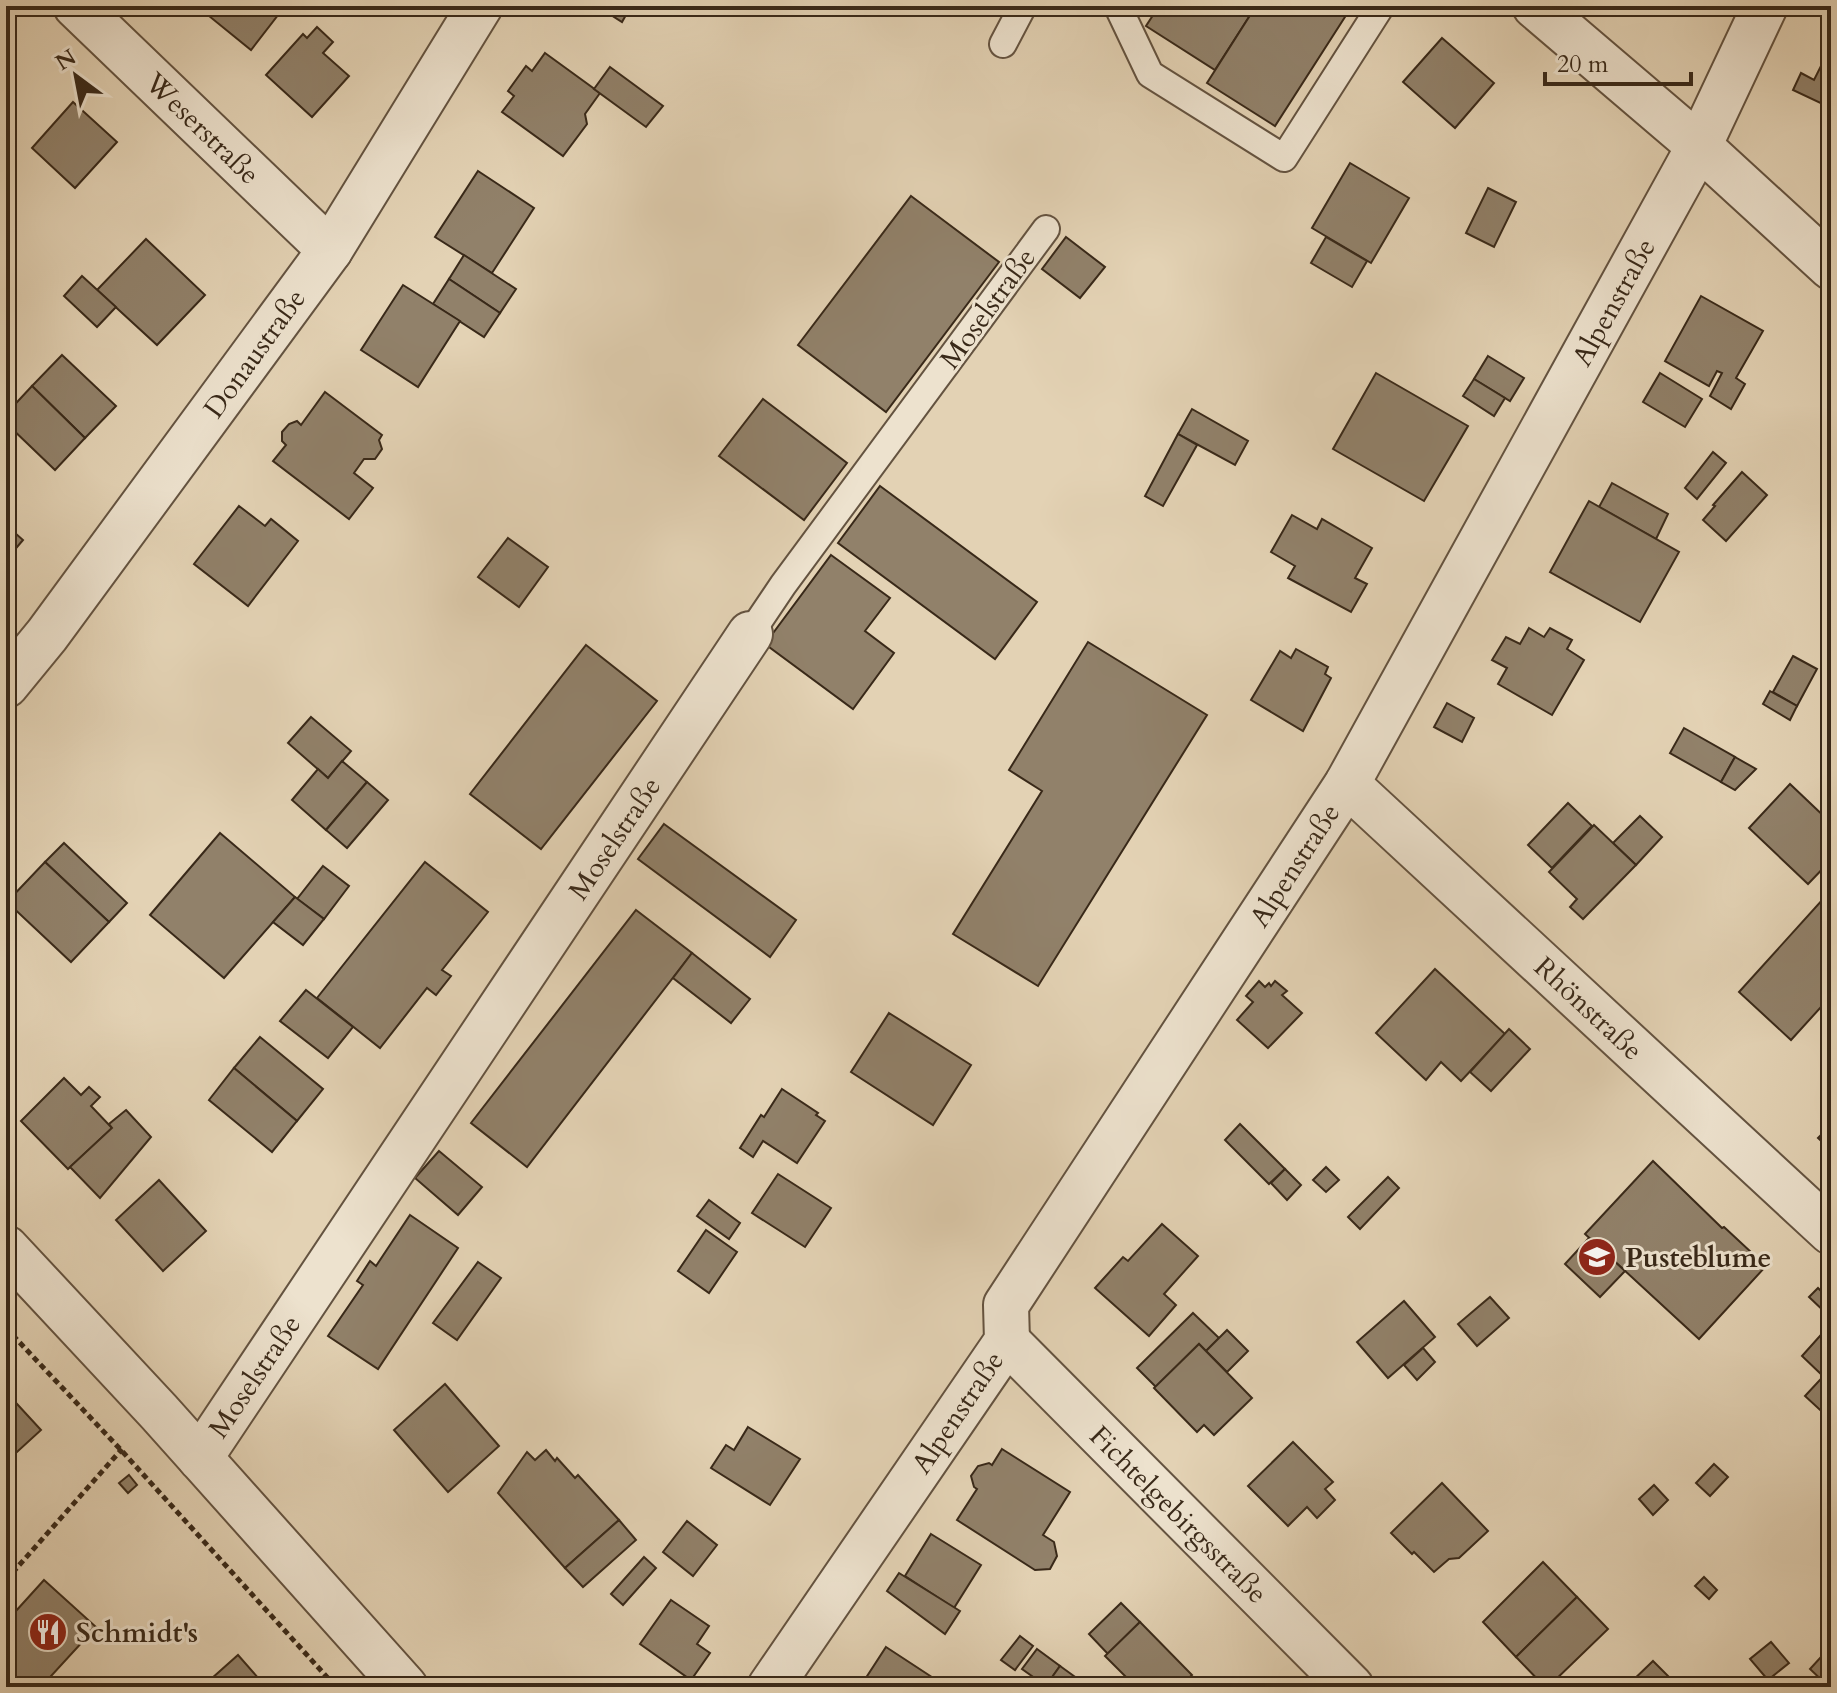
<svg xmlns="http://www.w3.org/2000/svg" width="1837" height="1693" viewBox="0 0 1837 1693" font-family="Cardo,serif">
	<style>
		.building { fill: #91816a; stroke: #392919; stroke-width: 2 }
		.lines { fill: none; stroke-linecap: round; stroke-linejoin: round }
		.lane-casing { stroke: #645340; stroke-width: 30 }
		.street-casing { stroke: #645340; stroke-width: 48 }
		.path { stroke: #392919; stroke-width: 5; stroke-dasharray: 6 4; stroke-linecap: butt }
		.lane { stroke: #ede2ce; stroke-width: 26 }
		.street { stroke: #ede2ce; stroke-width: 44 }
		.labels { text-anchor: middle; stroke-width: 6; stroke-linejoin: round; paint-order: stroke }
		.street-label { font-size: 28px; fill: #392919; stroke: #ede2ce }
		.poi-label { font-size: 28px; font-weight: bold; fill: #392919; stroke: #ede2ce; text-anchor: start }
	</style>
	<rect width="100%" height="100%" fill="#e3d2b4"/>
	<filter id="stains"><feTurbulence type="fractalNoise" baseFrequency=".0025" numOctaves="4"/><feColorMatrix values="0 0 0 0 .2 0 0 0 0 .09 0 0 0 0 .02 0 0 0 .5 -.17"/></filter>
	<radialGradient id="worn" r=".72"><stop offset=".6" stop-color="#630" stop-opacity="0"/><stop offset="1" stop-color="#630" stop-opacity=".3"/></radialGradient>
	<g class="building">
		<path d="M218 6H285L251 50 209 16Z"/>
		<path d="M597 6H631L622 22Z"/>
		<path d="M1159 6H1256L1215 70 1146 26Z"/>
		<path d="M1256 6H1352L1275 126 1207 83Z"/>
		<path d="M317 27 333 42 323 53 349 76 312 117 266 75 303 34 307 38Z"/>
		<path d="M1442 38 1494 83 1455 128 1403 82Z"/>
		<path d="M1831 46V108L1793 90 1801 73 1814 80Z"/>
		<path d="M545 53 600 93 585 114 587 124 563 156 502 112 514 96 508 91 526 66 532 71Z"/>
		<path d="M610 67 663 106 646 127 594 89Z"/>
		<path d="M73 102 117 142 75 188 32 148Z"/>
		<path d="M1350 163 1409 198 1371 263 1312 228Z"/>
		<path d="M478 171 534 208 492 273 435 237Z"/>
		<path d="M1488 188 1516 202 1494 247 1466 233Z"/>
		<path d="M911 196 999 262 886 412 798 345Z"/>
		<path d="M1066 237 1105 267 1080 298 1042 269Z"/>
		<path d="M1326 237 1367 261 1352 287 1311 263Z"/>
		<path d="M146 239 205 295 157 345 97 290Z"/>
		<path d="M464 255 516 289 500 313 449 279Z"/>
		<path d="M82 276 116 307 97 327 64 296Z"/>
		<path d="M449 279 500 313 484 337 433 304Z"/>
		<path d="M403 285 460 321 418 387 361 350Z"/>
		<path d="M1701 296 1763 331 1736 378 1745 384 1731 409 1710 396 1722 373 1717 371 1709 386 1665 361Z"/>
		<path d="M62 355 116 406 85 438 32 386Z"/>
		<path d="M1488 356 1524 378 1510 401 1474 379Z"/>
		<path d="M1376 373 1468 426 1424 501 1333 449Z"/>
		<path d="M1660 373 1702 399 1685 427 1643 402Z"/>
		<path d="M1474 379 1505 398 1494 416 1463 396Z"/>
		<path d="M32 386 85 438 55 470 6 423V414Z"/>
		<path d="M325 392 382 435 379 440 382 449 375 459H364L354 473 373 488 349 519 273 461 286 445 282 441V432L289 424 297 421 301 425Z"/>
		<path d="M763 399 847 463 804 520 719 456Z"/>
		<path d="M1192 409 1248 441 1235 465 1178 434Z"/>
		<path d="M1178 434 1197 445 1163 506 1145 496Z"/>
		<path d="M1713 452 1726 463 1697 499 1685 488Z"/>
		<path d="M1742 472 1767 495 1726 541 1703 520 1715 506 1713 505Z"/>
		<path d="M1612 483 1668 514 1656 539 1599 507Z"/>
		<path d="M880 486 1037 602 995 659 838 543Z"/>
		<path d="M1589 501 1679 552 1640 622 1550 572Z"/>
		<path d="M239 506 265 526 271 519 298 541 248 606 194 564Z"/>
		<path d="M1292 515 1317 529 1322 519 1372 548 1355 578 1367 584 1351 612 1288 578 1295 566 1271 552Z"/>
		<path d="M6 525 23 540 6 560Z"/>
		<path d="M508 538 548 567 519 607 478 577Z"/>
		<path d="M831 555 890 598 865 631 894 653 853 709 765 644Z"/>
		<path d="M1529 628 1544 637 1550 628 1572 640 1567 649 1584 660 1552 715 1498 684 1507 668 1492 660 1506 637 1520 644Z"/>
		<path d="M1088 642 1207 715 1038 986 953 934 1042 791 1009 770Z"/>
		<path d="M586 645 657 701 541 849 470 794Z"/>
		<path d="M1296 649 1328 667 1325 674 1331 678 1303 731 1251 700 1280 651 1291 658Z"/>
		<path d="M1793 656 1817 669 1797 706 1773 692Z"/>
		<path d="M1770 691 1797 706 1790 720 1763 704Z"/>
		<path d="M1447 703 1474 718 1462 742 1434 727Z"/>
		<path d="M311 717 351 751 328 778 288 743Z"/>
		<path d="M1684 728 1735 757 1721 782 1670 753Z"/>
		<path d="M1735 757 1756 769 1735 790 1721 782Z"/>
		<path d="M342 761 367 782 326 830 292 800 318 769 328 778Z"/>
		<path d="M367 782 388 800 347 848 326 830Z"/>
		<path d="M1790 784 1831 823V860L1808 884 1749 828Z"/>
		<path d="M1568 803 1592 826 1552 868 1528 845Z"/>
		<path d="M1640 816 1662 837 1636 865 1613 843Z"/>
		<path d="M664 824 796 920 770 957 638 859Z"/>
		<path d="M1594 825 1636 865 1583 919 1570 907 1577 899 1549 872Z"/>
		<path d="M220 833 295 897 224 978 150 915Z"/>
		<path d="M64 843 127 903 109 922 45 862Z"/>
		<path d="M45 862 109 922 71 962 7 902Z"/>
		<path d="M425 862 488 912 442 970 451 976 436 995 427 988 380 1048 317 998Z"/>
		<path d="M323 866 349 886 324 919 297 899Z"/>
		<path d="M295 897 324 919 303 945 273 922Z"/>
		<path d="M1824 898 1831 905V996L1791 1040 1739 992Z"/>
		<path d="M636 910 692 953 527 1167 471 1123Z"/>
		<path d="M692 953 750 999 731 1023 673 978Z"/>
		<path d="M1435 969 1505 1034 1461 1081 1441 1062 1426 1080 1376 1033Z"/>
		<path d="M1259 981 1265 987 1269 983 1271 986 1275 981 1287 991 1282 995 1302 1013 1268 1048 1237 1020 1253 1002 1246 996Z"/>
		<path d="M306 990 353 1027 328 1058 280 1021Z"/>
		<path d="M889 1013 971 1065 933 1125 851 1072Z"/>
		<path d="M1509 1029 1530 1049 1491 1091 1470 1072Z"/>
		<path d="M260 1037 323 1089 297 1121 234 1068Z"/>
		<path d="M234 1068 297 1121 272 1152 209 1100Z"/>
		<path d="M64 1078 81 1095 89 1087 100 1097 91 1106 112 1128 68 1169 21 1121Z"/>
		<path d="M782 1089 818 1113 816 1115 825 1121 797 1163 763 1141 753 1157 740 1148 761 1115 764 1117Z"/>
		<path d="M126 1110 151 1137 100 1198 70 1167 112 1128 109 1124Z"/>
		<path d="M1240 1124 1285 1169 1269 1184 1225 1140Z"/>
		<path d="M1831 1125V1150L1818 1138Z"/>
		<path d="M439 1151 482 1187 458 1215 415 1178Z"/>
		<path d="M1653 1161 1722 1228 1724 1227 1766 1266 1699 1339 1585 1234Z"/>
		<path d="M1326 1167 1339 1180 1326 1192 1313 1180Z"/>
		<path d="M1285 1169 1301 1185 1287 1200 1271 1183Z"/>
		<path d="M778 1174 831 1208 805 1247 752 1213Z"/>
		<path d="M1388 1177 1399 1188 1360 1229 1348 1217Z"/>
		<path d="M159 1180 206 1231 163 1271 116 1220Z"/>
		<path d="M709 1200 740 1223 729 1239 697 1216Z"/>
		<path d="M410 1215 458 1248 378 1369 328 1336 363 1285 357 1281 370 1261 376 1266Z"/>
		<path d="M1162 1224 1198 1256 1164 1294 1176 1305 1149 1336 1095 1288 1123 1257 1128 1261Z"/>
		<path d="M706 1230 737 1252 709 1293 678 1271Z"/>
		<path d="M1589 1238 1625 1271 1600 1297 1565 1264Z"/>
		<path d="M478 1262 501 1278 457 1340 433 1323Z"/>
		<path d="M1818 1288 1831 1301V1312L1828 1315 1809 1297Z"/>
		<path d="M1490 1297 1509 1318 1477 1346 1458 1324Z"/>
		<path d="M1404 1301 1435 1337 1388 1378 1357 1342Z"/>
		<path d="M1193 1313 1219 1338 1206 1351 1199 1344 1156 1387 1137 1368Z"/>
		<path d="M1828 1327 1831 1330V1368L1823 1376 1802 1356Z"/>
		<path d="M1227 1330 1248 1351 1227 1372 1206 1351Z"/>
		<path d="M1199 1344 1252 1398 1214 1435 1204 1425 1197 1432 1154 1388Z"/>
		<path d="M1423 1348 1435 1362 1417 1380 1404 1365Z"/>
		<path d="M1831 1368V1420L1805 1396Z"/>
		<path d="M445 1384 499 1446 448 1492 394 1430Z"/>
		<path d="M6 1392 41 1430 6 1462Z"/>
		<path d="M748 1427 800 1459 770 1505 711 1468 726 1445 734 1450Z"/>
		<path d="M1293 1442 1333 1482 1325 1489 1335 1500 1317 1518 1307 1507 1288 1526 1248 1486Z"/>
		<path d="M1002 1449 1070 1492 1043 1535 1054 1542 1057 1556 1050 1569 1035 1570 957 1520 977 1489 974 1487 971 1476 978 1466 989 1463 992 1465Z"/>
		<path d="M546 1450 555 1461 557 1458 575 1478 578 1475 619 1520 565 1568 498 1493 527 1452 535 1460Z"/>
		<path d="M1714 1464 1728 1477 1710 1496 1696 1483Z"/>
		<path d="M129 1475 137 1485 128 1493 119 1483Z"/>
		<path d="M1442 1483 1488 1531 1459 1558 1449 1559 1434 1572 1414 1552 1412 1554 1391 1533Z"/>
		<path d="M1654 1485 1668 1500 1653 1515 1639 1499Z"/>
		<path d="M619 1520 636 1540 583 1587 565 1568Z"/>
		<path d="M687 1521 717 1545 693 1576 663 1552Z"/>
		<path d="M931 1534 981 1565 954 1608 905 1576Z"/>
		<path d="M644 1557 656 1568 623 1605 611 1594Z"/>
		<path d="M1543 1562 1577 1597 1516 1657 1483 1622Z"/>
		<path d="M899 1573 960 1611 945 1634 887 1591Z"/>
		<path d="M1704 1577 1717 1590 1709 1599 1695 1586Z"/>
		<path d="M44 1580 96 1627 41 1687H6V1622Z"/>
		<path d="M1577 1597 1608 1629 1548 1687H1545L1516 1657Z"/>
		<path d="M671 1600 709 1626 697 1644 710 1653 691 1680 640 1644Z"/>
		<path d="M1121 1603 1140 1622 1108 1654 1089 1634Z"/>
		<path d="M1140 1622 1192 1675 1180 1687H1136L1105 1656Z"/>
		<path d="M1020 1636 1033 1646 1015 1670 1001 1660Z"/>
		<path d="M1771 1642 1789 1663 1768 1680 1750 1659Z"/>
		<path d="M1831 1646V1687H1829L1810 1669Z"/>
		<path d="M886 1647 947 1687H860Z"/>
		<path d="M1037 1649 1060 1666 1046 1686 1022 1669Z"/>
		<path d="M238 1655 266 1687H202Z"/>
		<path d="M1653 1661 1679 1687H1626Z"/>
		<path d="M1060 1666 1089 1687H1045Z"/>
	</g>
	<g class="lines">
		<g class="lane-casing">
			<g id="lane">
				<path d="M1123 6 1120 11 1150 74 1284 158 1381 6"/>
				<path d="M1003 44 1023 6"/>
				<path d="M750 634 783 585 1046 229"/>
			</g>
		</g>
		<g class="street-casing">
			<g id="street">
				<path d="M76 6 330 250"/>
				<path d="M1535 6 1699 146 1831 267"/>
				<path d="M6 685 47 635 330 250 480 6"/>
				<path d="M1347 784 1831 1232"/>
				<path d="M6 1248 159 1412 405 1687"/>
				<path d="M1007 1341 1351 1687"/>
				<path d="M200 1458 750 634"/>
				<path d="M770 1687 1007 1341 1006 1305 1347 784 1699 146 1765 6"/>
			</g>
		</g>
		<g class="path">
			<path d="M6 1328 121 1450 336 1687"/>
			<path d="M6 1580 122 1449"/>
		</g>
		<use href="#lane" class="lane"/>
		<use href="#street" class="street"/>
	</g>
	<defs>
		<g id="school-disc" transform="scale(2)"><circle r="9.5" fill="#8f2418" stroke="#ede2ce"/><path d="M0-5L7-2L0 1L-7-2ZM-4 1L0 2.5L4 1V4Q0 6-4 4Z" fill="#fff"/></g>
		<g id="restaurant-disc" transform="scale(2)"><circle r="9.5" fill="#8f2418" stroke="#ede2ce"/><path d="M-5-6h1v4h1v-4h1v4h1v-4h1v5L-1.5 .5V6h-2V.5L-5-1ZM5-6V6H3V1.5H1.5Q1.5-4 5-6Z" fill="#fff"/></g>
	</defs>
	<g fill-rule="evenodd">
		<use href="#school-disc" x="1597" y="1257"/>
		<use href="#restaurant-disc" x="48" y="1632"/>
	</g>
	<g class="labels">
		<g class="street-label">
			<text transform="translate(203 128) rotate(44)" y="10">Weserstraße</text>
			<text transform="translate(1613 302) rotate(-61)" y="10">Alpenstraße</text>
			<text transform="translate(987 308) rotate(-54)" y="10">Moselstraße</text>
			<text transform="translate(254 353) rotate(-54)" y="10">Donaustraße</text>
			<text transform="translate(614 838) rotate(-56)" y="10">Moselstraße</text>
			<text transform="translate(1294 865) rotate(-57)" y="10">Alpenstraße</text>
			<text transform="translate(1589 1008) rotate(43)" y="10">Rhönstraße</text>
			<text transform="translate(254 1376) rotate(-56)" y="10">Moselstraße</text>
			<text transform="translate(957 1412) rotate(-56)" y="10">Alpenstraße</text>
			<text transform="translate(1179 1514) rotate(45)" y="10">Fichtelgebirgsstraße</text>
		</g>
		<g class="poi-label">
			<text x="1625" y="1267">Pusteblume</text>
			<text x="76" y="1642">Schmidt's</text>
		</g>
	</g>
	<rect width="1837" height="1693" fill="none" stroke="#e3d2b4" stroke-width="32"/>
	<rect x="8" y="8" width="1821" height="1677" fill="none" stroke="#392919" stroke-width="4"/>
	<rect x="16" y="16" width="1805" height="1661" fill="none" stroke="#392919" stroke-width="2"/>
	<g transform="translate(76 76) rotate(328)" stroke="#ede2ce" stroke-width="6" paint-order="stroke">
	<path d="M0-6L14 30L0 20L-14 30Z" fill="#392919"/>
	<text y="-12" font-size="22" font-weight="bold" text-anchor="middle" fill="#392919">N</text>
	</g>
	<path d="M1545 72v12h146v-12" fill="none" stroke="#392919" stroke-width="4"/>
	<text x="1557" y="72" font-size="24" fill="#392919" stroke="#ede2ce" stroke-width="6" paint-order="stroke">20 m</text>
	<rect width="100%" height="100%" filter="url(#stains)"/>
	<rect width="100%" height="100%" fill="url(#worn)"/>
</svg>
